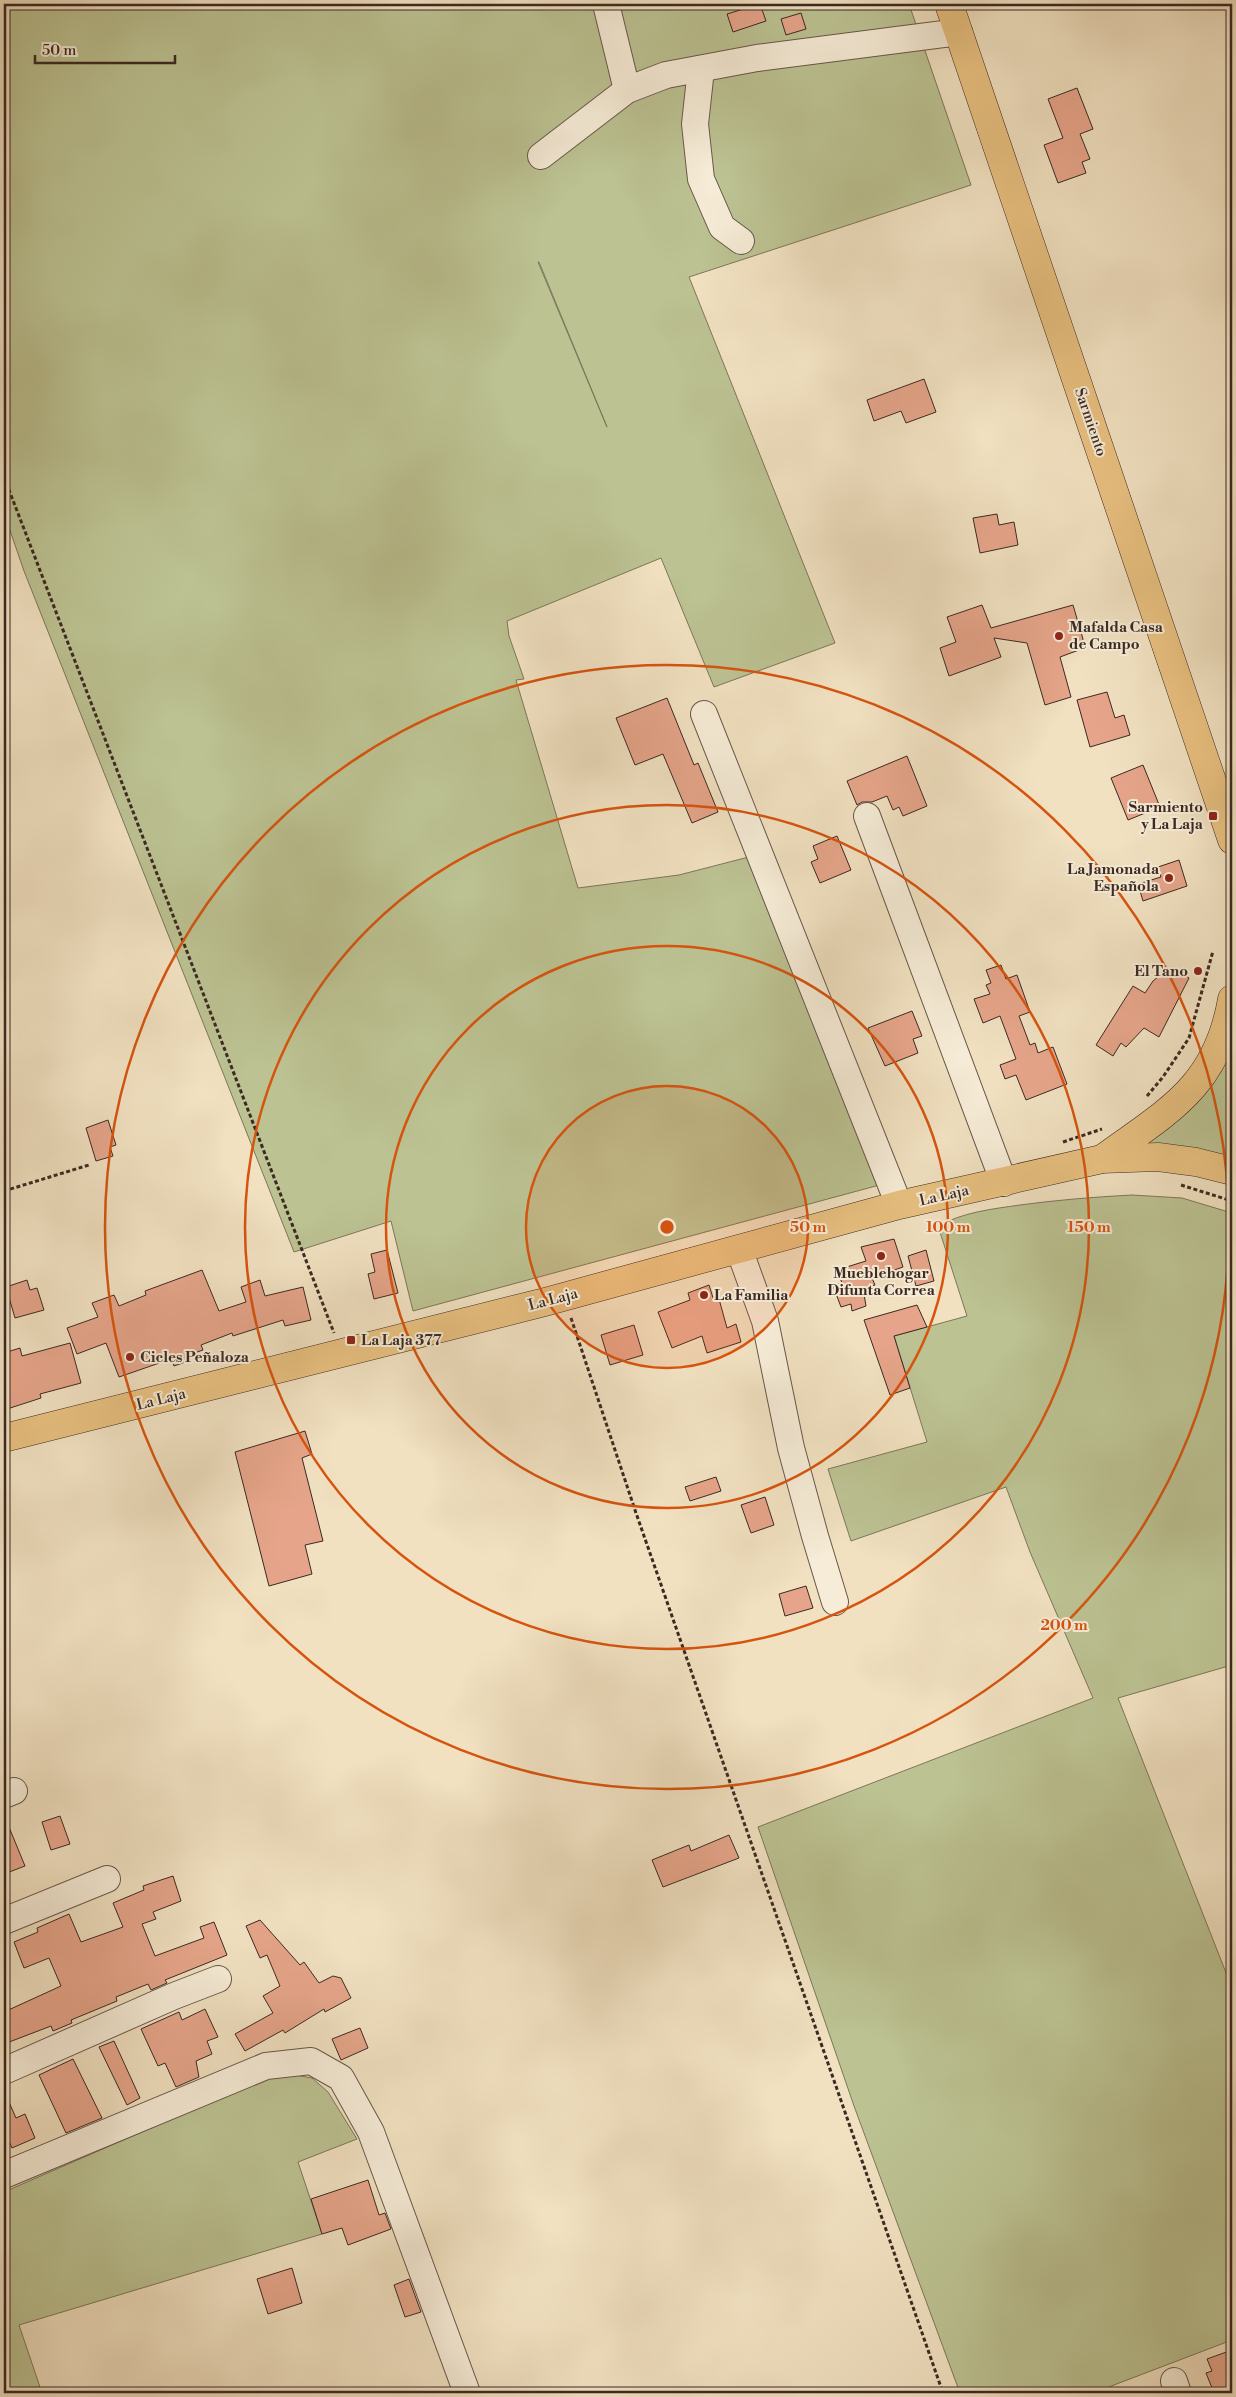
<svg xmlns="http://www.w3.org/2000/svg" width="1236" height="2397" viewBox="0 0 1236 2397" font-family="'Libre Bodoni',serif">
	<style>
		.green { fill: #bcc292; stroke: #7c765a; fill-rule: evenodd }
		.building { fill: #e6a58a; stroke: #3b2922 }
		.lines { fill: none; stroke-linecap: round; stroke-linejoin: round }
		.minor-casing { stroke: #68574a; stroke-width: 28 }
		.major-casing { stroke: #3b2922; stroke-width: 29 }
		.path { stroke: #3b2922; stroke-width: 3; stroke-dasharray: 4 2.5; stroke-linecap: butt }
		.minor { stroke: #f6ecd7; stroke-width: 26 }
		.major { stroke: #e8c080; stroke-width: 28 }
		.ring { fill: none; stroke: #d7540e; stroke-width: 2.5 }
		.poi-dot { fill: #8f2418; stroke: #f6ecd7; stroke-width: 2 }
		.labels { text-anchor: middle; stroke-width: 4; stroke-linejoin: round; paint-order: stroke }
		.street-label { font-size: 15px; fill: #3b2922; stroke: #f6ecd7 }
		.poi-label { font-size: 15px; font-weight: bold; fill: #3b2922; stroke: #f6ecd7; text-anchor: start }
		.centre { fill: #d7540e; stroke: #f6ecd7; stroke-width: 2.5 }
		.ring-label { font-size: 15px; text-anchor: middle; font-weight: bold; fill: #d7540e; stroke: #f6ecd7; stroke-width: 4; stroke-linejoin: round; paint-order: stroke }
	</style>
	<rect width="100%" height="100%" fill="#f1e1c1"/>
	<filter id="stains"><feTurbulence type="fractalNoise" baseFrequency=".004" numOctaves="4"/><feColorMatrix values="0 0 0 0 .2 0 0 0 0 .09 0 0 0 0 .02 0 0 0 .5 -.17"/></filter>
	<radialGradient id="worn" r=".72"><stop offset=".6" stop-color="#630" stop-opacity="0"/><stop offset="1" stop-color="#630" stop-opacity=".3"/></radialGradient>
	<g class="green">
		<path d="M4 4H909L971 185 689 277 835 643 714 687 661 558 507 621 509 636 524 679 516 680 578 888 679 875 772 851 898 1180 413 1311 391 1221 294 1252 24 571 4 513ZM539 262 607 427 538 262Z"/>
		<path d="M1232 1052V1161L1136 1148C1178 1129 1208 1091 1232 1052Z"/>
		<path d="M1132 1195 1182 1198 1232 1213V1665L1118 1698 1232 1988V2340L1093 2393H960L854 2106 758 1827 1093 1698 1030 1552 1006 1487 851 1541 828 1469 927 1442 894 1336 967 1316 938 1226C964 1212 992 1209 1020 1205 1057 1200 1094 1197 1132 1195Z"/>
		<path d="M290 2074 312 2078 328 2092 357 2139 298 2162 322 2234 19 2325 42 2393H4V2192L247 2086 270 2077Z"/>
	</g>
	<g class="building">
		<path d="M760 4 766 21 733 32 727 14Z"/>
		<path d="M801 13 806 29 786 35 781 19Z"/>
		<path d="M1077 88 1093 129 1080 134 1090 159 1082 162 1086 173 1058 183 1044 145 1063 138 1048 99Z"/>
		<path d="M924 379 936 412 906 423 901 411 874 421 867 400Z"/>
		<path d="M997 514 999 525 1014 522 1018 545 980 553 973 518Z"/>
		<path d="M982 605 991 628 1073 605 1083 639 1079 650 1060 657 1071 697 1045 705 1027 643 994 638 1001 657 949 676 940 648 956 642 947 617Z"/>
		<path d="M1107 692 1115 718 1124 715 1130 735 1090 747 1077 700Z"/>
		<path d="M667 698 694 765 698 763 718 812 692 823 663 754 635 765 616 718Z"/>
		<path d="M907 756 927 806 903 816 899 807 893 810 887 796 872 802H862L857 805 847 781Z"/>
		<path d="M1143 765 1160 807 1128 820 1111 778Z"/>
		<path d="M837 836 851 870 820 883 811 862 818 859 813 846Z"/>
		<path d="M1179 860 1187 886 1143 901 1138 884 1161 877 1158 867Z"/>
		<path d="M1001 965 1006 979 1017 975 1030 1012 1019 1016 1030 1045 1035 1043 1038 1053 1053 1047 1067 1084 1026 1100 1016 1075 1005 1079 1000 1065 1016 1059 1000 1016 983 1023 974 999 990 994 986 985 991 983 986 970Z"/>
		<path d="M1175 968 1189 978 1159 1037 1144 1028 1126 1047 1121 1043 1113 1056 1096 1045 1133 986 1145 993 1153 981 1165 971Z"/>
		<path d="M912 1011 922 1036 913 1039 918 1053 885 1066 868 1028Z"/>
		<path d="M108 1120 116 1145 110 1147 113 1156 96 1161 86 1128Z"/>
		<path d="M894 1239 903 1267 872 1278 875 1285 863 1288 866 1306 852 1311 851 1304 841 1307 833 1286 842 1283 837 1270 866 1261 861 1247Z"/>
		<path d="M387 1250 398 1293 374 1299 368 1274 375 1272 371 1254Z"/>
		<path d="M926 1250 934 1281 916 1286 908 1256Z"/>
		<path d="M202 1270 219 1311 246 1302 241 1287 260 1280 265 1296 303 1287 311 1320 285 1326 283 1320 233 1336 232 1333 201 1345 203 1350 186 1356 188 1361 174 1366 171 1359 119 1377 106 1343 77 1354 67 1328 98 1317 92 1303 114 1295 119 1306 146 1295 145 1291Z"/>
		<path d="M27 1280 30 1290 37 1288 44 1310 15 1318 6 1287Z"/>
		<path d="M709 1285 714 1301 719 1299 727 1328 736 1324 741 1342 707 1353 702 1336 672 1348 658 1312 690 1300 688 1293Z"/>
		<path d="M917 1305 927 1327 894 1336 910 1388 890 1395 864 1320Z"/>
		<path d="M634 1325 643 1355 610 1365 601 1335Z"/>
		<path d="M70 1343 81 1383 40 1394 41 1398 4 1410V1353L20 1348 22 1356Z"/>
		<path d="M305 1431 312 1454 302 1458 323 1541 305 1545 312 1574 269 1586 235 1452Z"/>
		<path d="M716 1477 721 1491 690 1501 685 1487Z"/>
		<path d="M765 1497 774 1525 751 1533 741 1505Z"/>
		<path d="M806 1586 813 1608 785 1616 779 1594Z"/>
		<path d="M4 1815 25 1866 4 1874Z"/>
		<path d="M60 1816 70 1844 51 1850 42 1822Z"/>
		<path d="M729 1835 739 1858 663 1887 652 1860 689 1845 691 1851Z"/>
		<path d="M173 1876 181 1901 153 1912 156 1919 142 1924 155 1956 204 1938 200 1927 214 1922 227 1955 165 1980 167 1983 151 1990 148 1984 116 1997 117 2001 71 2020 72 2023 53 2031 51 2026 4 2044V2012L61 1986 49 1958 24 1968 14 1942 38 1932 37 1928 69 1914 81 1942 123 1927 113 1903 144 1890 143 1886Z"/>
		<path d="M260 1920 300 1965 304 1962 319 1983 333 1976 341 1978 351 1998 325 2012 324 2009 285 2033 283 2030 245 2051 235 2034 273 2013 263 1996 280 1986 267 1955 260 1958 246 1926Z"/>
		<path d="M205 2009 218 2037 207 2041 212 2054 196 2061 199 2077 176 2087 165 2063 158 2066 141 2029 179 2012 182 2020Z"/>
		<path d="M360 2028 368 2048 341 2060 332 2039Z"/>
		<path d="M114 2041 140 2098 127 2105 99 2047Z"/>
		<path d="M73 2059 102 2118 66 2133 39 2075Z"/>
		<path d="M4 2091 16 2118 25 2114 35 2138 12 2148 4 2130Z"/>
		<path d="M368 2180 379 2215 385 2213 391 2229 348 2245 342 2228 322 2234 311 2199Z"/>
		<path d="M292 2268 302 2303 268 2314 257 2279Z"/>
		<path d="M409 2279 421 2312 405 2317 394 2285Z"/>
		<path d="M1232 2350V2393H1214L1206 2373 1212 2371 1207 2359Z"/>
	</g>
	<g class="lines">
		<g class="minor-casing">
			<g id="minor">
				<path d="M606 4 627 90"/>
				<path d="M701 69 695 124 701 179 722 227 741 241"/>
				<path d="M541 156 627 90 666 75 757 58 959 32"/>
				<path d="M704 714 899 1205"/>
				<path d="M867 816 1004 1183"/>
				<path d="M739 1249 765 1321 791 1448 815 1536 835 1602"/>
				<path d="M4 1795 14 1791"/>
				<path d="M4 1921 107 1879"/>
				<path d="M4 2071 174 1996 218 1979"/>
				<path d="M4 2175 266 2066 311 2061 341 2078 371 2132 467 2393"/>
				<path d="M1174 2381 1178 2393"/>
			</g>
		</g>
		<g class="major-casing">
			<g id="major">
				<path d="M949 4 1232 840"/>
				<path d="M1102 1159C1168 1111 1217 1087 1232 999"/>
				<path d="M4 1438 545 1302 899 1205 1102 1159 1158 1157 1196 1162 1232 1171"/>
			</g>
		</g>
		<g class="path">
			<path d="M4 477 334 1333"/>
			<path d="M1147 1096 1163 1077 1189 1038 1213 951"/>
			<path d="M1063 1142 1102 1129"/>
			<path d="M1181 1185 1232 1201"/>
			<path d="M4 1191 89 1165"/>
			<path d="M571 1318 636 1513 943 2393"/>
		</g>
		<use href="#minor" class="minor"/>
		<use href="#major" class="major"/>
	</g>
	<circle cx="667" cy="1227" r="141" fill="#d7540e" fill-opacity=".12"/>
	<g class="ring">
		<circle cx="667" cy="1227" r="141"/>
		<circle cx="667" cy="1227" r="281"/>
		<circle cx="667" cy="1227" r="422"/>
		<circle cx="667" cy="1227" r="562"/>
	</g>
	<g class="poi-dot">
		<circle cx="1059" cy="636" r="5"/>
		<rect x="1208" y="811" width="10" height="10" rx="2.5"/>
		<circle cx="1169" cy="878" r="5"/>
		<circle cx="1198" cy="971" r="5"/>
		<circle cx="881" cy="1256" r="5"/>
		<circle cx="704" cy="1295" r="5"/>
		<rect x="346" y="1335" width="10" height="10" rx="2.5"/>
		<circle cx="130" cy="1357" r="5"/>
	</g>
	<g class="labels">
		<g class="street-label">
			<text transform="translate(1091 422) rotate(71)" y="5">Sarmiento</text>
			<text transform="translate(944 1195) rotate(-13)" y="5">La Laja</text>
			<text transform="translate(553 1299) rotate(-15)" y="5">La Laja</text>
			<text transform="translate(161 1399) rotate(-14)" y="5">La Laja</text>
		</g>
		<g class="poi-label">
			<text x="1069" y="632">Mafalda Casa<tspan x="1069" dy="17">de Campo</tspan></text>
			<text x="1203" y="812" text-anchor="end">Sarmiento<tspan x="1203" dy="17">y La Laja</tspan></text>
			<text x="1159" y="874" text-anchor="end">La Jamonada<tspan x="1159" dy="17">Española</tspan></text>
			<text x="1188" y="976" text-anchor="end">El Tano</text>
			<text x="881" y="1278" text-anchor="middle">Mueblehogar<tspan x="881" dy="17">Difunta Correa</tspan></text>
			<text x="714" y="1300">La Familia</text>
			<text x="361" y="1345">La Laja 377</text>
			<text x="140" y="1362">Cicles Peñaloza</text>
		</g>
	</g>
	<circle cx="667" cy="1227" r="8" class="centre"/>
	<g class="ring-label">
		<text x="808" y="1232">50 m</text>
		<text x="948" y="1232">100 m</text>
		<text x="1089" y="1232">150 m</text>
		<text x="1064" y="1630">200 m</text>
	</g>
	<rect width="1236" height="2397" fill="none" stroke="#f1e1c1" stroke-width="20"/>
	<rect x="5" y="5" width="1226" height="2387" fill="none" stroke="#3b2922" stroke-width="2.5"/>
	<rect x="10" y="10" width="1216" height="2377" fill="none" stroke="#3b2922"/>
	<path d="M35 55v8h140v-8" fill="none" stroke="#3b2922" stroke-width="2.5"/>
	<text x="42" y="55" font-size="15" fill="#3b2922" stroke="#f6ecd7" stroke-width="4" paint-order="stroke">50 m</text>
	<rect width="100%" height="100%" filter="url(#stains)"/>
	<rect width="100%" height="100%" fill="url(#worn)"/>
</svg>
